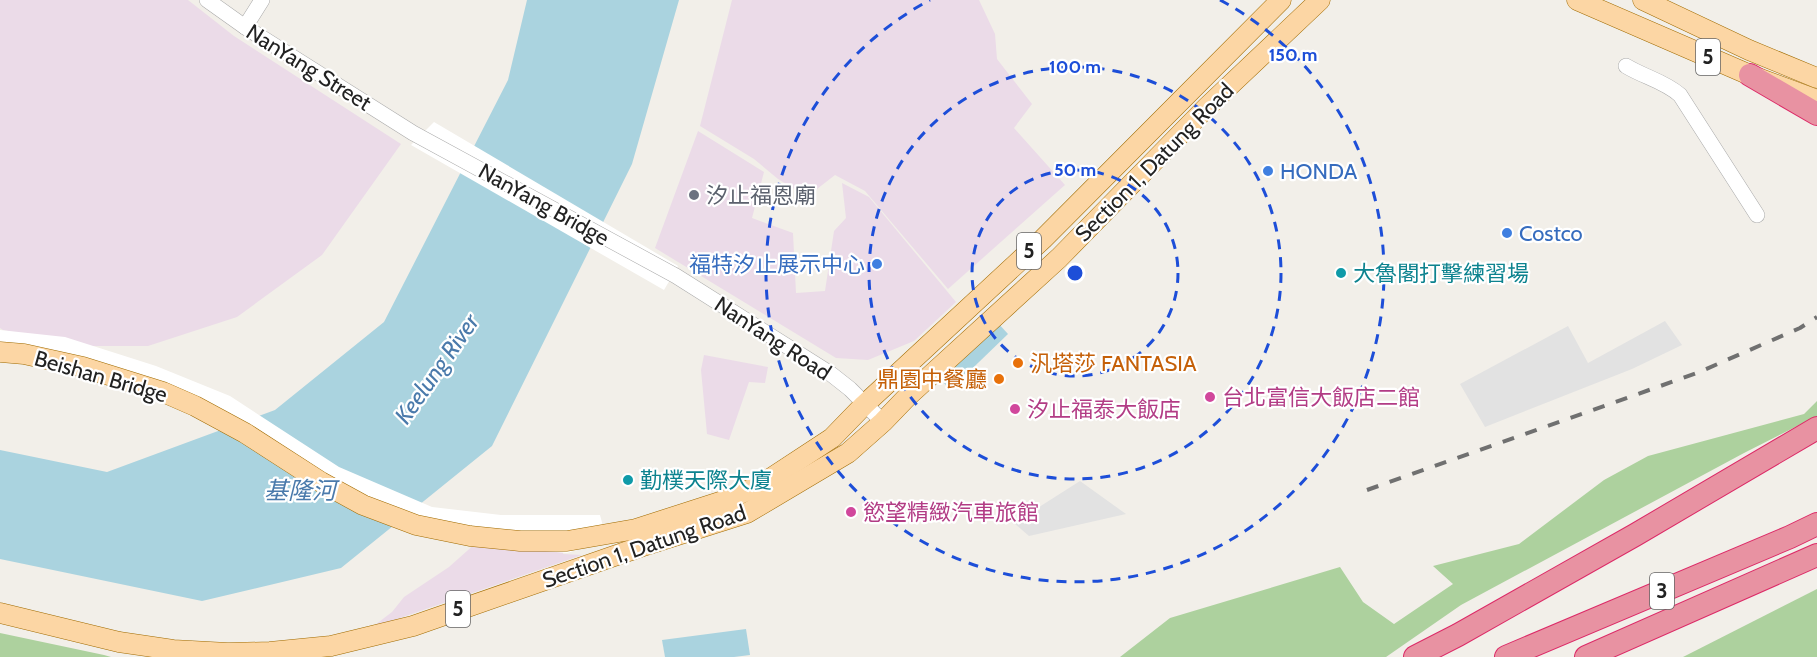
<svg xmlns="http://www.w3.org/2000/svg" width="1817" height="657" viewBox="0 0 1817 657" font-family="Cabin,'Noto Sans TC',sans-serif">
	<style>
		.industrial { fill: #ebdbe8 }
		.forest { fill: #add19e }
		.parking { fill: #e2e2e2 }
		.water { fill: #aad3df }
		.pier { fill: #fff }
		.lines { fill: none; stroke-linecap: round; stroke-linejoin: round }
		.minor-casing { stroke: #a9a9a9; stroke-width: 16 }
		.major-casing { stroke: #a06b00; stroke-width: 21 }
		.highway-casing { stroke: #dc2a67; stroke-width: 24 }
		.minor { stroke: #fff; stroke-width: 15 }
		.major { stroke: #fcd6a4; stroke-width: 20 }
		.highway { stroke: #e892a2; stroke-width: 22 }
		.rail { stroke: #707070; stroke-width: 4; stroke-dasharray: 12 12; stroke-linecap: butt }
		.ring { fill: none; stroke: #1d4ed8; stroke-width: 3; stroke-dasharray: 10 8 }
		.shop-dot { fill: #3f7fe0; stroke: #fff; stroke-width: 2 }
		.worship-dot { fill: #6b7280; stroke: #fff; stroke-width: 2 }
		.culture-dot { fill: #0f9aa8; stroke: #fff; stroke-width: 2 }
		.food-dot { fill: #e8710a; stroke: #fff; stroke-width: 2 }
		.hotel-dot { fill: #d1479c; stroke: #fff; stroke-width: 2 }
		.labels { text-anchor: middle; stroke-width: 4.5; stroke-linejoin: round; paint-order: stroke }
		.shield { fill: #fff; stroke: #646464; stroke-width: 1.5 }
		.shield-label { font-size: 21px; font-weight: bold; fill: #222 }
		.street-label { font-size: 22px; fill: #222; stroke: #fff }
		.shop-label { font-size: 22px; fill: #366cbe; stroke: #fff; text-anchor: start }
		.worship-label { font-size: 22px; fill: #5b616d; stroke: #fff; text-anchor: start }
		.culture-label { font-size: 22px; fill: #0d838f; stroke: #fff; text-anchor: start }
		.food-label { font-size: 22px; fill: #c56008; stroke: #fff; text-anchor: start }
		.hotel-label { font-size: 22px; fill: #b23c85; stroke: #fff; text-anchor: start }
		.water-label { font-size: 24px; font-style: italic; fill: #4a7aab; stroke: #fff }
		.centre { fill: #1d4ed8; stroke: #fff; stroke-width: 3 }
		.ring-label { font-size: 18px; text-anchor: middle; font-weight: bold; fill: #1d4ed8; stroke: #fff; stroke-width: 4.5; stroke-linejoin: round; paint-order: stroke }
	</style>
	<rect width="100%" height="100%" fill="#f2efe9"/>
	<g class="industrial">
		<path d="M0 0H188L234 36 401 144 322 255 237 317 148 346H89L3 330 0 328Z"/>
		<path d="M732 0H979L995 34 997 59 1032 104 1014 128 1065 185 948 289 865 191 835 175 817 189 801 193 778 179 754 159 700 126Z"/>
		<path d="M698 131 764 172 752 218 793 233 796 293 825 291 834 231 846 218 842 183 869 197 956 302 914 341 868 360 836 358 655 248Z"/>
		<path d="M704 355 768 367 765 383 749 382 729 440 707 434 701 370Z"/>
		<path d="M504 518 567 519 563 554 582 555 371 628 392 612 404 597 449 567Z"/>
	</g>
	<g class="forest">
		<path d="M1817 401V416L1744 453 1461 605 1386 657H1120L1170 618 1340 567 1363 602 1394 624 1453 584 1433 566 1519 544 1604 480 1648 456 1804 414Z"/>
		<path d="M1817 589V657H1683Z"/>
		<path d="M0 633 104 655 111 657H0Z"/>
	</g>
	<g class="parking">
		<path d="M1665 321 1682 345 1632 369 1485 427 1460 384 1568 326 1588 363Z"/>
		<path d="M1080 481 1126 514 1029 536 1014 523Z"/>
	</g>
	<g class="water">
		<path d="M527 0H679L632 164 492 446 341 568 202 601 0 559V450L107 472 275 410 384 322 508 80Z"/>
		<path d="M997 322 1008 334 950 390 938 376Z"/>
		<path d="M746 629 750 655 734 657H665L662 640Z"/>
	</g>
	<g class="pier">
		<path d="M434 122 678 266 664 290 411 145Z"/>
		<path d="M0 330 65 337 156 366 230 396 339 467 432 507 501 515H600L607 541 567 553 503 547 423 534 269 454 147 394 75 368 0 355Z"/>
	</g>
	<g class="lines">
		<g class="minor-casing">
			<g id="minor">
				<path d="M207 0 245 27 413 133 676 276 831 374 850 389 883 422"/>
				<path d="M245 27 262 0"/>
				<path d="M1626 66C1644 77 1664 81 1680 95L1757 215"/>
			</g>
		</g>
		<g class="major-casing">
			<g id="major">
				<path d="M1577 0 1750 75 1817 100"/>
				<path d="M1643 0 1749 50 1817 78"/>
				<path d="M0 352 24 354 83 367 163 392 195 406 245 433 321 482 363 505 416 525 470 536 520 541H567L636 529 729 499 762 484 832 438 864 405 1043 239 1281 0"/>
				<path d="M0 613 119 642 173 650 228 653 270 652 331 646 413 626 640 547 747 513 848 453 883 422 908 396 1059 258 1207 107 1320 0"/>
			</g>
		</g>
		<g class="highway-casing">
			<g id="highway">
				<path d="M1750 75 1817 114"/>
				<path d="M1415 657 1458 635 1635 535 1817 428"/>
				<path d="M1506 657 1790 537 1817 524"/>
				<path d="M1586 657 1817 555"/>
			</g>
		</g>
		<use href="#minor" class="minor"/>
		<use href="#major" class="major"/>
		<use href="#highway" class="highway"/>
		<path class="rail" d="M1367 490 1697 373 1800 328 1817 317"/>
	</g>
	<g class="ring">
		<circle cx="1075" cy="273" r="103"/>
		<circle cx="1075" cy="273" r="206"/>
		<path d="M1220 0A309 309 0 1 1 930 0"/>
	</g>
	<g class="shop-dot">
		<circle cx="1268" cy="171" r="6"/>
		<circle cx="1507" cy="233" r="6"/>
		<circle cx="877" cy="264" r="6"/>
	</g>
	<circle class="worship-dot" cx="694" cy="195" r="6"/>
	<g class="culture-dot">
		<circle cx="1341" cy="273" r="6"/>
		<circle cx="628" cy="480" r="6"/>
	</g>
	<g class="food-dot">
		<circle cx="1018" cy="363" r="6"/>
		<circle cx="999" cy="379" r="6"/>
	</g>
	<g class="hotel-dot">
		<circle cx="1210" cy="397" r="6"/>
		<circle cx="1015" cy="409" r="6"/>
		<circle cx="851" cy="512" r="6"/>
	</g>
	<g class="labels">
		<g class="shield">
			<rect x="1696" y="39" width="24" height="36" rx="4.5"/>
			<rect x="1017" y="233" width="24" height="36" rx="4.5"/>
			<rect x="1650" y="573" width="24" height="36" rx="4.5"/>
			<rect x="446" y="591" width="24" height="36" rx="4.5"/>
		</g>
		<g class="shield-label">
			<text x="1708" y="64">5</text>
			<text x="1029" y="258">5</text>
			<text x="1662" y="598">3</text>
			<text x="458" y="616">5</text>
		</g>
		<g class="street-label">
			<text transform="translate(309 67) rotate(32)" y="8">NanYang Street</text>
			<text transform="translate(1154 162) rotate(-45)" y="8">Section 1, Datung Road</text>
			<text transform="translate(544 204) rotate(29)" y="8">NanYang Bridge</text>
			<text transform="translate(773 338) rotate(33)" y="8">NanYang Road</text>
			<text transform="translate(101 376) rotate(16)" y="8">Beishan Bridge</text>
			<text transform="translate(644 546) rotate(-19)" y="8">Section 1, Datung Road</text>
		</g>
		<g class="shop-label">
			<text x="1280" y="179">HONDA</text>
			<text x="1519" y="241">Costco</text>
			<text x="865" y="272" text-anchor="end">福特汐止展示中心</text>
		</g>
		<g class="worship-label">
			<text x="706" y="203">汐止福恩廟</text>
		</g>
		<g class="culture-label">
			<text x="1353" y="281">大魯閣打擊練習場</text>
			<text x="640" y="488">勤樸天際大廈</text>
		</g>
		<g class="food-label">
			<text x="1030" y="371">汎塔莎 FANTASIA</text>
			<text x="987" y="387" text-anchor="end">鼎園中餐廳</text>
		</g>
		<g class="hotel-label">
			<text x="1222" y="405">台北富信大飯店二館</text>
			<text x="1027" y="417">汐止福泰大飯店</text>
			<text x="863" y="520">慾望精緻汽車旅館</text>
		</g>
		<g class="water-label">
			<text transform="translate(437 369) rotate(-55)" y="8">Keelung River</text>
			<text x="300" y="499">基隆河</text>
		</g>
	</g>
	<circle cx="1075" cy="273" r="9" class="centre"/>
	<g class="ring-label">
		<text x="1293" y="61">150 m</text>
		<text x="1075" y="73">100 m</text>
		<text x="1075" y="176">50 m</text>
	</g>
</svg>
